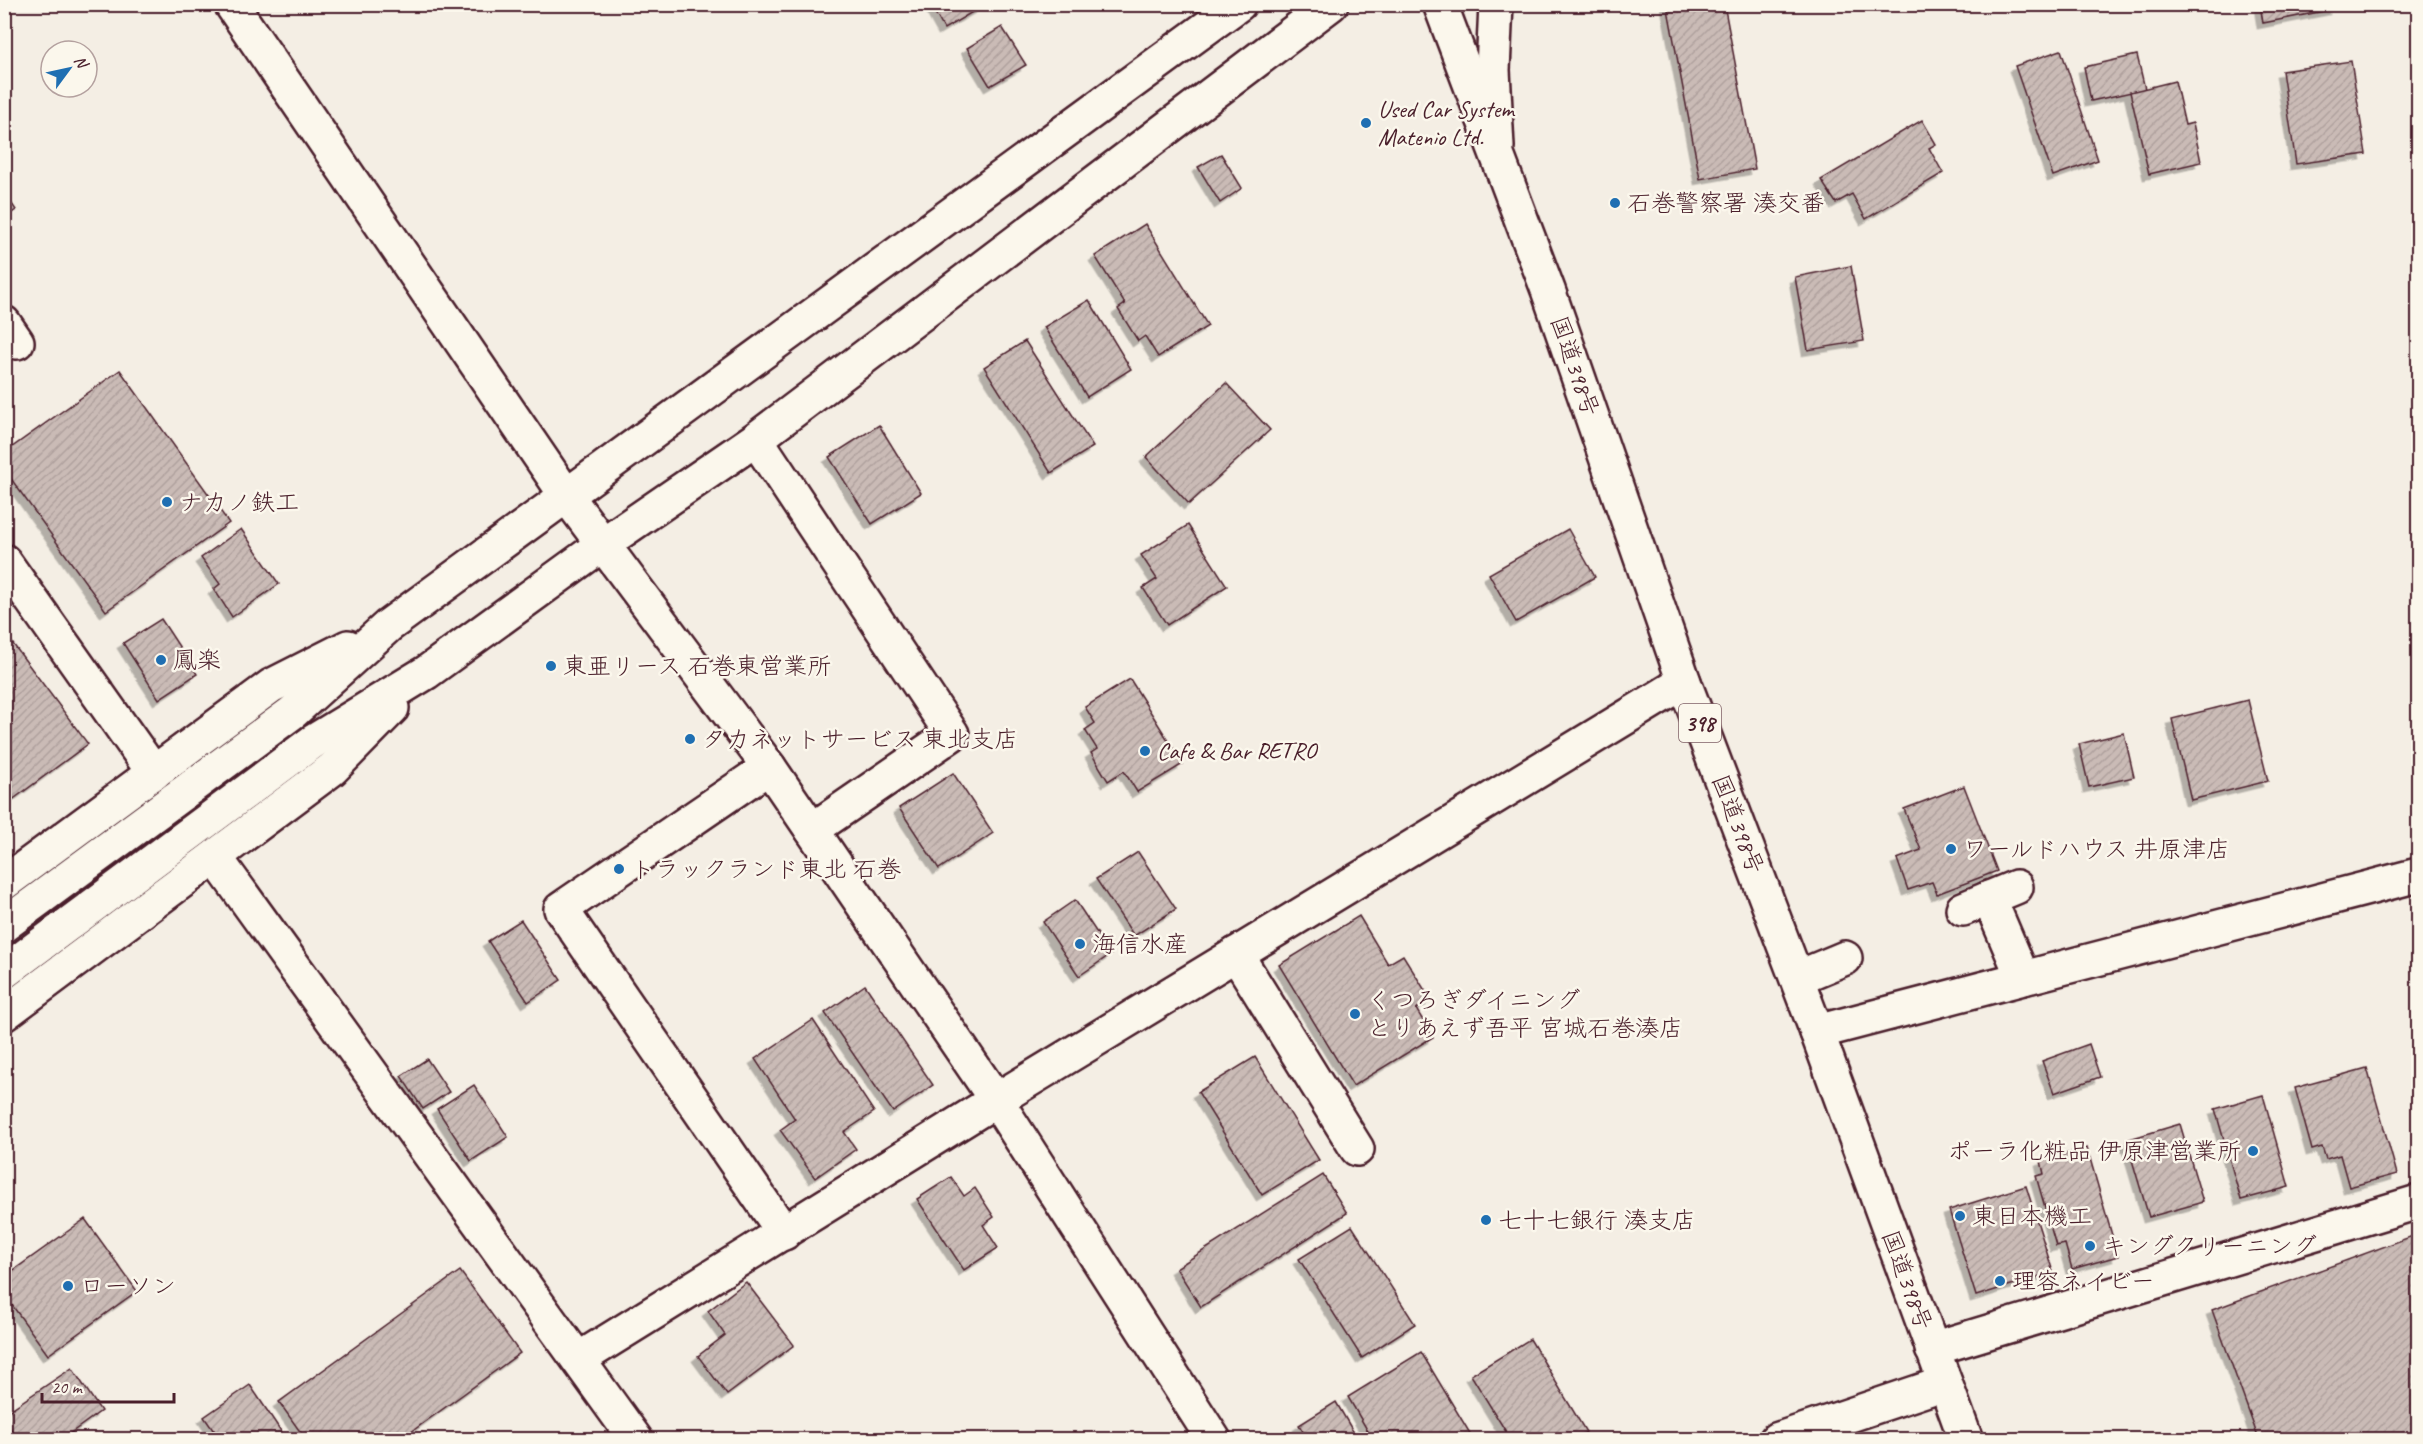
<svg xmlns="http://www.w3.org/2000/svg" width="2423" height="1444" viewBox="0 0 2423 1444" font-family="Caveat,'Klee One',sans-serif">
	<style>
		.building { fill: url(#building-hatch); stroke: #4a1f2b; stroke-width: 1.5; filter: url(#shadow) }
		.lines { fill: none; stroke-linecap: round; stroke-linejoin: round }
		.minor-casing { stroke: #4a1f2b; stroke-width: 38 }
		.highway-casing { stroke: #4a1f2b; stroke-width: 38 }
		.minor { stroke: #fbf7ec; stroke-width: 33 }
		.highway { stroke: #fbf7ec; stroke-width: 33 }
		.poi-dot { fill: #1f6fb2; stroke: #fbf7ec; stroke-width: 2 }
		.labels { text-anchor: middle; stroke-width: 5; stroke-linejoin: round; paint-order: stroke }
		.shield { fill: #fbf7ec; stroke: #7f6065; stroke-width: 1.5 }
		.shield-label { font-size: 22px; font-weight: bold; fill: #4a1f2b }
		.poi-label { font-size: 24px; fill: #4a1f2b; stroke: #fbf7ec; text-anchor: start }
		.street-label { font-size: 24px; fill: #4a1f2b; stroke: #fbf7ec }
	</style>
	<defs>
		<pattern id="building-hatch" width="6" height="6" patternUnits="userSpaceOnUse" patternTransform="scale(1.5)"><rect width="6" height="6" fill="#cabbb6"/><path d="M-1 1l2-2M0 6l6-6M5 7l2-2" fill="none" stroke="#afa09d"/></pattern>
		<filter id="shadow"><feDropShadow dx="-5.5" dy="5.5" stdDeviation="0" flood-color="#0004"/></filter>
	</defs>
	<rect width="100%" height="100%" fill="#f4eee4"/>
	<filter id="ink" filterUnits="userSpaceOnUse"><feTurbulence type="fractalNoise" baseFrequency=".0167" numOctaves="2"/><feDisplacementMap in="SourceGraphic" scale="12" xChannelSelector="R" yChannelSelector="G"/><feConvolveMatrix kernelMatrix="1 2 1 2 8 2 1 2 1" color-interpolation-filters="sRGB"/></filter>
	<g filter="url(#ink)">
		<g class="building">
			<path d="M930 4H986L944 29Z"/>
			<path d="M1667 4H1724L1755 169 1700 179Z"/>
			<path d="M2260 4H2334L2335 9 2263 23Z"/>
			<path d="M1002 27 1026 65 990 86 967 48Z"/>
			<path d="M2061 50 2098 160 2053 176 2015 66Z"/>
			<path d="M2137 55 2145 89 2091 101 2084 67Z"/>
			<path d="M2351 61 2366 154 2296 164 2282 71Z"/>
			<path d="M2175 81 2185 125 2193 123 2201 162 2149 174 2130 92Z"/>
			<path d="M1922 120 1936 144 1929 148 1943 173 1866 219 1852 194 1836 203 1821 180Z"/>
			<path d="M1221 154 1242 188 1220 203 1198 167Z"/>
			<path d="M4 192 16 210 4 218Z"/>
			<path d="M1145 224 1208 326 1158 357 1145 336 1138 341 1118 309 1125 304 1095 256Z"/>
			<path d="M1851 266 1864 341 1808 350 1795 277Z"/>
			<path d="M1089 300 1131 369 1087 397 1044 327Z"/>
			<path d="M1025 341 1093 447 1051 473 984 367Z"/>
			<path d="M120 370 229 523 106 611 4 469V453Z"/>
			<path d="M1226 383 1270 430 1189 504 1146 457Z"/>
			<path d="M879 425 921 493 872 524 829 457Z"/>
			<path d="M1188 525 1227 586 1167 625 1143 588 1157 579 1141 555Z"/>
			<path d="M241 529 279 584 232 617 214 589 220 584 201 558Z"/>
			<path d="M1568 529 1595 577 1516 622 1489 574Z"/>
			<path d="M161 619 197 674 159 699 123 643Z"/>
			<path d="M4 632 88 744 4 806Z"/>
			<path d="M1130 679 1183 764 1137 792 1124 771 1108 781 1091 753 1097 749 1085 730 1095 723 1085 707Z"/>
			<path d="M2248 700 2268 781 2191 800 2172 719Z"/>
			<path d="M2124 733 2134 777 2089 787 2079 744Z"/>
			<path d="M953 773 993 833 939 869 899 808Z"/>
			<path d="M1964 786 1997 871 1937 894 1932 882 1908 890 1897 859 1921 850 1904 809Z"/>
			<path d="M1138 852 1176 909 1134 936 1096 879Z"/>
			<path d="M1075 900 1111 954 1079 976 1043 922Z"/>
			<path d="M1359 916 1388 964 1403 955 1431 1000 1416 1009 1433 1037 1353 1086 1279 965Z"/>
			<path d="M521 920 561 980 528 1002 488 941Z"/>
			<path d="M865 985 933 1085 893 1112 825 1013Z"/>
			<path d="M813 1020 874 1112 844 1132 856 1149 815 1178 780 1130 795 1119 755 1059Z"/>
			<path d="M2089 1044 2100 1077 2054 1093 2042 1061Z"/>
			<path d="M1255 1057 1319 1160 1262 1195 1198 1092Z"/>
			<path d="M427 1059 449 1092 423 1109 401 1076Z"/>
			<path d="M2367 1068 2397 1174 2349 1187 2340 1155 2326 1159 2322 1147 2312 1150 2295 1088Z"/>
			<path d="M474 1085 508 1137 471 1161 437 1109Z"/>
			<path d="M2263 1095 2289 1187 2241 1200 2215 1109Z"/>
			<path d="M2180 1124 2203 1202 2149 1217 2126 1140Z"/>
			<path d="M2087 1148 2118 1256 2072 1269 2065 1244 2056 1246 2036 1176 2044 1174 2041 1161Z"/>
			<path d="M1323 1175 1347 1213 1201 1307 1176 1268Z"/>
			<path d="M951 1177 964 1196 975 1188 994 1217 983 1225 998 1248 964 1270 917 1199Z"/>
			<path d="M2026 1186 2053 1272 1976 1296 1949 1210Z"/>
			<path d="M85 1219 137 1291 48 1355 4 1294V1277Z"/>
			<path d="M1352 1226 1415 1324 1362 1358 1299 1259Z"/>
			<path d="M2418 1234V1440H2259L2212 1310Z"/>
			<path d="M460 1271 520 1353 400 1440H306L279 1402Z"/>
			<path d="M746 1282 794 1345 727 1395 698 1356 725 1335 708 1311Z"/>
			<path d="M1530 1339 1586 1432 1575 1440H1511L1471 1375Z"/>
			<path d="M1421 1352 1474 1440H1373L1348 1397Z"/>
			<path d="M72 1368 101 1411 61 1440H18L4 1419V1414Z"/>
			<path d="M250 1385 287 1440H220L204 1417Z"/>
			<path d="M1336 1402 1358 1440H1308L1299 1425Z"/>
			<path d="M214 1430 220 1440H199Z"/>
		</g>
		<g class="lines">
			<g class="minor-casing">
				<g id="minor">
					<path d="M231 4 566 495 769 767 996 1100 1214 1440"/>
					<path d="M1496 4 1493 70 1497 147"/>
					<path d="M4 323 17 342"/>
					<path d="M756 439 952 734 812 830"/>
					<path d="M4 561 154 773"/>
					<path d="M769 767 561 909 784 1233"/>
					<path d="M215 857 636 1440"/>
					<path d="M4 883 271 686 348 647"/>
					<path d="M1989 898 2023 978"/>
					<path d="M1963 909 2016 887"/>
					<path d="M4 925 293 712 388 626 1239 4"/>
					<path d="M1236 954 1357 1149"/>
					<path d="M4 972 314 741 427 672 603 544 756 439 1331 4"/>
					<path d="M1797 978 1845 958"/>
					<path d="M4 1014 332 769 392 708"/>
					<path d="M1817 1032 2418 875"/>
					<path d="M1932 1349 2418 1202"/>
					<path d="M579 1359 996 1100 1684 682"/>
					<path d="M1776 1440 1945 1383"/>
				</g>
			</g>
			<g class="highway-casing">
				<path id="highway" d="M1440 4 1548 290 1684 682 1817 1032 1966 1440"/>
			</g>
			<use href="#minor" class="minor"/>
			<use href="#highway" class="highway"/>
		</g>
	</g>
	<g class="poi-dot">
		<circle cx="1366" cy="123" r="6"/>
		<circle cx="1615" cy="203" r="6"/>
		<circle cx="167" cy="502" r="6"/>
		<circle cx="161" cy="660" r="6"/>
		<circle cx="551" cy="666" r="6"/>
		<circle cx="690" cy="739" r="6"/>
		<circle cx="1145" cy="751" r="6"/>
		<circle cx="1951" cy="849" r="6"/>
		<circle cx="619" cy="869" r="6"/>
		<circle cx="1080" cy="944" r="6"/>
		<circle cx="1355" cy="1014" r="6"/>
		<circle cx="2253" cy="1151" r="6"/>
		<circle cx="1960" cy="1216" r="6"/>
		<circle cx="1486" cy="1220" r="6"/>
		<circle cx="2090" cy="1246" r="6"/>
		<circle cx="2000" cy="1281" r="6"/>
		<circle cx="68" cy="1286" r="6"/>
	</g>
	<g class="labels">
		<rect class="shield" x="1679" y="704" width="42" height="38" rx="4.5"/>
		<g class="shield-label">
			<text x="1700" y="731">398</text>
		</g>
		<g class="poi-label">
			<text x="1378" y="117">Used Car System<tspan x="1378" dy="28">Matenio Ltd.</tspan></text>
			<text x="1627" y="211">石巻警察署 湊交番</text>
			<text x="179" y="510">ナカノ鉄工</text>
			<text x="173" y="668">鳳楽</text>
			<text x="563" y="674">東亜リース 石巻東営業所</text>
			<text x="702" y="747">タカネットサービス 東北支店</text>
			<text x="1157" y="759">Cafe &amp; Bar RETRO</text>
			<text x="1963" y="857">ワールドハウス 井原津店</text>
			<text x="631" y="877">トラックランド東北 石巻</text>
			<text x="1092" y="952">海信水産</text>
			<text x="1367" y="1008">くつろぎダイニング<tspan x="1367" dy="28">とりあえず吾平 宮城石巻湊店</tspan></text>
			<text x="2241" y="1159" text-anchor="end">ポーラ化粧品 伊原津営業所</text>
			<text x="1972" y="1224">東日本機工</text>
			<text x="1498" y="1228">七十七銀行 湊支店</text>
			<text x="2102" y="1254">キングクリーニング</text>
			<text x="2012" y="1289">理容ネイビー</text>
			<text x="80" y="1294">ローソン</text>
		</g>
		<g class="street-label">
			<text transform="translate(1575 366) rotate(71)" y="8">国道398号</text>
			<text transform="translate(1738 824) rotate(69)" y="8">国道398号</text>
			<text transform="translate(1907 1280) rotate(70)" y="8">国道398号</text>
		</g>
	</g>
	<rect width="2423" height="1444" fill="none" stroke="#fbf7ec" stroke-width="24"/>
	<rect x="12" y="12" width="2399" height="1420" fill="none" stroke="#4a1f2b" stroke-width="2" filter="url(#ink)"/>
	<g transform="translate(69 69) rotate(57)"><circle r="28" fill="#fbf7ec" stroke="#b4a19f" stroke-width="1.5"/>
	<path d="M0-4.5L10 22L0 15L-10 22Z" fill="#1f6fb2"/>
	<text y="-9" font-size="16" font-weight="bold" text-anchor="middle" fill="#4a1f2b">N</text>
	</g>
	<path d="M42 1393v9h132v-9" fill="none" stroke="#4a1f2b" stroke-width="3"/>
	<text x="51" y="1393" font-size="18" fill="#4a1f2b" stroke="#fbf7ec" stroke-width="4.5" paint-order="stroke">20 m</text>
</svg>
